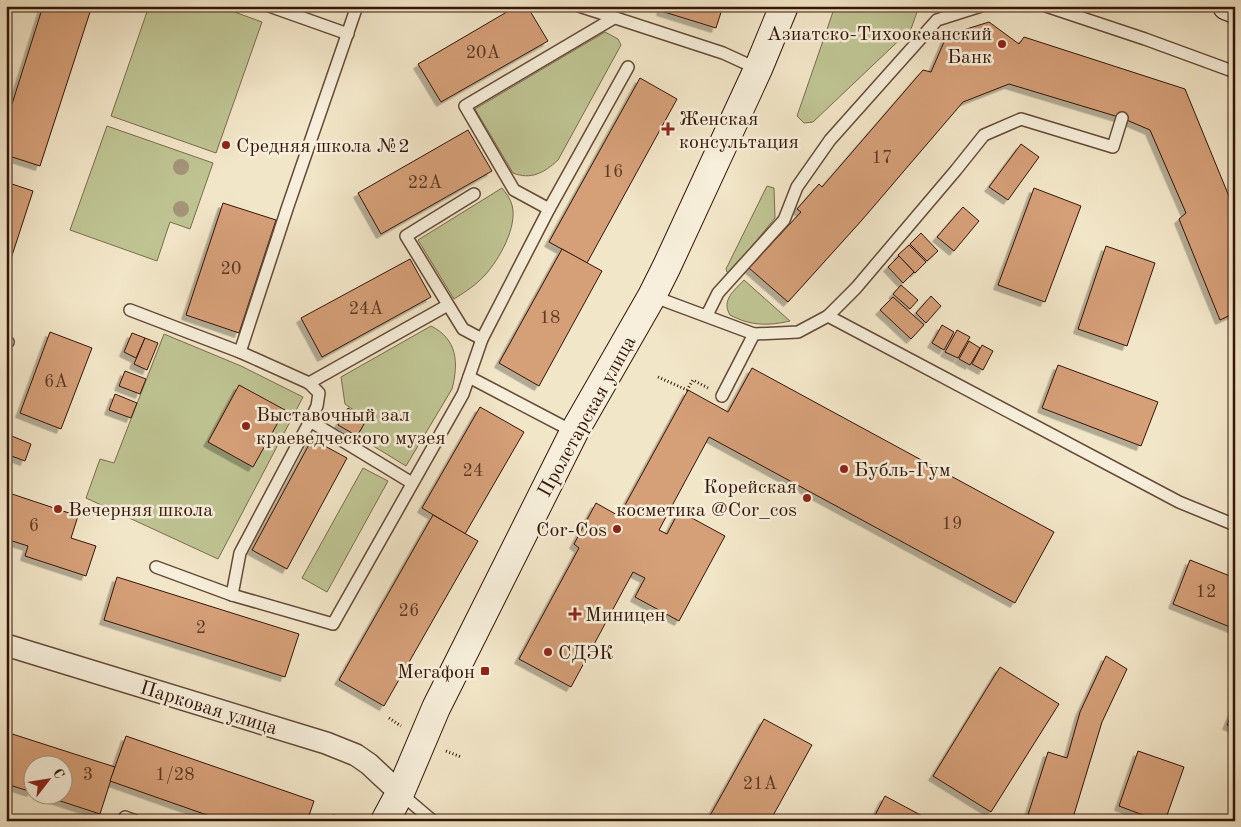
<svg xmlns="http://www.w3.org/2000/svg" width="1241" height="827" viewBox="0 0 1241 827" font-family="'Old Standard TT',serif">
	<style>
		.green { fill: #bfc493; stroke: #7a6c4d }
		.building { fill: #d59f78; stroke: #341507; filter: url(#shadow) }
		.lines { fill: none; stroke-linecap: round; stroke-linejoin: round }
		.lane-casing { stroke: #644937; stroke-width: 14 }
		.street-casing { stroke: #644937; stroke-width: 24 }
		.secondary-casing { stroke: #341507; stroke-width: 30 }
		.path { stroke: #341507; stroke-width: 3; stroke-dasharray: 1 2.5; stroke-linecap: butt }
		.lane { stroke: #f7efdb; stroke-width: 11 }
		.street { stroke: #f7efdb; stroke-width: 21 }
		.secondary { stroke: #f7efdb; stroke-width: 28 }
		.tree { fill: #a49579 }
		.poi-dot { fill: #8f2418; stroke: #f7efdb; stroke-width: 2 }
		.labels { text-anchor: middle; stroke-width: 5; stroke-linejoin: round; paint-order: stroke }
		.number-label { font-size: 18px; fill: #5c3823 }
		.poi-label { font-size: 20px; fill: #341507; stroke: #f7efdb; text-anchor: start }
		.street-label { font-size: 20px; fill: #341507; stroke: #f7efdb }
	</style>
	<defs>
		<filter id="shadow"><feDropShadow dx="-4.5" dy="4.5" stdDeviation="0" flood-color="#0004"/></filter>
	</defs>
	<rect width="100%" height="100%" fill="#f2e6c8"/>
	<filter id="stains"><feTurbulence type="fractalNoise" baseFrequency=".004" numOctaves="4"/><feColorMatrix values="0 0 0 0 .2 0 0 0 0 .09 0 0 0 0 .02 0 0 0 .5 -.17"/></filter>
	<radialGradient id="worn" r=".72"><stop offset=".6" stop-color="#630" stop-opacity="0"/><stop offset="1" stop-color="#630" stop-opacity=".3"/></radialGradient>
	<g class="green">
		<path d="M149 6H218L262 22 216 153 111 116Z"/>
		<path d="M835 6H915L917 12 911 29 813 122 804 123 797 116Z"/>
		<path d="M605 32 618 39 621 45 558 160C544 173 531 180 513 173L475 109Z"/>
		<path d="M107 126 213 163 190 229 170 222 157 261 70 230Z"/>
		<path d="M767 186 774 188 775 218 730 273 727 272 726 269Z"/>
		<path d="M502 188C506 193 510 198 512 205 518 226 499 260 485 275 476 285 465 292 454 299L418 240Z"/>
		<path d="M744 280 790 321C768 326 751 326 730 315 721 300 734 291 744 280Z"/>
		<path d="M431 326C457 339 459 362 452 389L406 466 357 436 367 419 345 404 341 377Z"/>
		<path d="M164 334 241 366 303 397 218 559 86 498 100 459 114 463Z"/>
		<path d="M363 468 388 481 327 592 302 578Z"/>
	</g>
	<g class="building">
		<path d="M43 6H92L40 166 6 155V102L12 104Z"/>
		<path d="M517 6H527L548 41 441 102 418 64Z"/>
		<path d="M662 6H723L716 28 661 11Z"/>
		<path d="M989 22 1019 44 1024 37 1185 89 1235 211V313L1220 320 1179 219 1186 213 1150 130 1122 118 1009 84 963 102 862 220 788 302 749 268 801 212 797 209 819 184 822 187 923 70 931 72 947 35Z"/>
		<path d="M640 78 677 99 587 263 549 242Z"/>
		<path d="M468 130 492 171 381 234 358 193Z"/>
		<path d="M1021 144 1039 157 1008 200 989 187Z"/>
		<path d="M6 182 33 191 6 274Z"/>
		<path d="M1034 188 1081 206 1045 302 998 285Z"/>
		<path d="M223 203 276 220 239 333 186 315Z"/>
		<path d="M963 207 979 221 954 251 937 237Z"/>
		<path d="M921 233 938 251 927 261 910 244Z"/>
		<path d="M909 245 926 262 915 273 898 255Z"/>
		<path d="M1106 246 1155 263 1127 346 1078 329Z"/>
		<path d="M562 249 602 271 539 386 499 363Z"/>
		<path d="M899 256 914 272 903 283 888 267Z"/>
		<path d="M410 259 431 297 322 357 301 318Z"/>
		<path d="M901 285 918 300 910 309 893 294Z"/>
		<path d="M931 296 941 306 926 323 916 313Z"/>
		<path d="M893 297 924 325 911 339 880 310Z"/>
		<path d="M942 325 954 332 944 350 932 343Z"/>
		<path d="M957 330 970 337 958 358 945 352Z"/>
		<path d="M50 332 92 348 61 429 20 413Z"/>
		<path d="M132 333 145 338 136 358 124 352Z"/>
		<path d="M145 338 158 343 147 370 134 364Z"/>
		<path d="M969 341 980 348 970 365 959 359Z"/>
		<path d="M982 345 993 351 983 370 972 364Z"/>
		<path d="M1058 365 1158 402 1141 446 1042 408Z"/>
		<path d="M752 368 1054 532 1015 603 709 437 659 530 667 534 679 511 725 536 679 621 635 597 645 578 633 572 571 687 519 659 579 548 574 544 596 503 619 516 688 390 728 412Z"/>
		<path d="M125 371 146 379 140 394 119 386Z"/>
		<path d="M239 385 285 410 253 467 208 442Z"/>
		<path d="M115 394 137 403 131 418 109 410Z"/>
		<path d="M480 407 524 432 465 534 422 508Z"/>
		<path d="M348 408 367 419 357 436 338 425Z"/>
		<path d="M7 434 31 444 25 461 6 454Z"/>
		<path d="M312 439 347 458 287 569 252 550Z"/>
		<path d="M6 492 78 516 71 538 96 546 86 576 25 556 28 546 6 539Z"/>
		<path d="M433 515 478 541 384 706 339 680Z"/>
		<path d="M1190 560 1235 578V629L1173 604Z"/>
		<path d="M117 577 299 634 285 677 104 620Z"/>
		<path d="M1106 656 1127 669 1102 722 1072 821H1026L1048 752 1067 758 1080 712Z"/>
		<path d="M1000 667 1059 704 991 812 933 776Z"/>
		<path d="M1235 706V728L1227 725Z"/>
		<path d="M764 719 812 745 770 821H707Z"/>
		<path d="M6 732 115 767 100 814 39 794H62V764H32V792L6 784Z"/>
		<path d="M126 736 314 801 307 821H224L110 781Z"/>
		<path d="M1138 751 1184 767 1165 821H1159L1119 806Z"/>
		<path d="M885 796 928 819 926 821H872Z"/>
	</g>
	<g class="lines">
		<g class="lane-casing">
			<g id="lane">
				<path d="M269 6 348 34"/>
				<path d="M357 6 288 206 240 352 309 383 319 393 317 406 310 421 412 483"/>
				<path d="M579 6 723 53 758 69"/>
				<path d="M1046 6 1145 39 1235 72"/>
				<path d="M474 194 406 236 463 329 482 339"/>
				<path d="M549 209 514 190 465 106 614 18"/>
				<path d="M652 296 754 334 798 332 828 316 1179 502 1235 525"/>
				<path d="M130 310 240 352"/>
				<path d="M707 315 718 293 784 220 797 187 830 140 937 20 981 6"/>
				<path d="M828 316 856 288 956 170 984 135 1021 119 1113 147 1122 118"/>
				<path d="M6 341 8 342"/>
				<path d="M469 377 574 432"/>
				<path d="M309 383 448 305"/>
				<path d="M722 396 754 334"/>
				<path d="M156 567 232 595 333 624 463 394 482 339 549 209 628 67"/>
				<path d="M232 595 240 553 310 421"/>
				<path d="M400 793 433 821"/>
				<path d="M125 817 136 821"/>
			</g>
		</g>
		<g class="street-casing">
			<path id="street" d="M6 645 326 743 356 755 369 764 400 793"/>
		</g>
		<g class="secondary-casing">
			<g id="secondary">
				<path d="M1227 6 1235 9"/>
				<path d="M385 821 400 793 436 708 574 432 652 296 667 266 758 69 784 6"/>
			</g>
		</g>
		<g class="path">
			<path d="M658 377 687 390 693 380 708 388"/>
			<path d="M389 718 401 726"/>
			<path d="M446 751 461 757"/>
			<path d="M333 815 343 821"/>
		</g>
		<use href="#lane" class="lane"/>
		<use href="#street" class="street"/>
		<use href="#secondary" class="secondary"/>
	</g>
	<g class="tree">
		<circle cx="181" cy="167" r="8"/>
		<circle cx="181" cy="209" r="8"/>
	</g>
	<g class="poi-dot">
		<circle cx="1002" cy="44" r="5"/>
		<path d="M665.5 121.5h5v5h5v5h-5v5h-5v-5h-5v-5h5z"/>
		<circle cx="226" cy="145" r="5"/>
		<circle cx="246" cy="426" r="5"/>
		<circle cx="844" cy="469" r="5"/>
		<circle cx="807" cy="498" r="5"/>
		<circle cx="58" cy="509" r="5"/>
		<circle cx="617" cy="529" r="5"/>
		<path d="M572.5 606.5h5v5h5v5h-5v5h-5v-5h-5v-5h5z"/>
		<circle cx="548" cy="652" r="5"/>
		<rect x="480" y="666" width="10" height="10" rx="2.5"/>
	</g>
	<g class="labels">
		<g class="number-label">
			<text x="483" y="58">20А</text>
			<text x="882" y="163">17</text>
			<text x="613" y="177">16</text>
			<text x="425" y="188">22А</text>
			<text x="231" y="274">20</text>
			<text x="366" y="314">24А</text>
			<text x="550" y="323">18</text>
			<text x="56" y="387">6А</text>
			<text x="473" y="476">24</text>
			<text x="952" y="529">19</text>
			<text x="34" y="531">6</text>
			<text x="1206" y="597">12</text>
			<text x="409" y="616">26</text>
			<text x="201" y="633">2</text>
			<text x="88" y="780">3</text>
			<text x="175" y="780">1/28</text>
			<text x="760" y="789">21А</text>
		</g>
		<g class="poi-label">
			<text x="992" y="40" text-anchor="end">Азиатско-Тихоокеанский<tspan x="992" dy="23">Банк</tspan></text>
			<text x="679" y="125">Женская<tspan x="679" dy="23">консультация</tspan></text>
			<text x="236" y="152">Средняя школа №2</text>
			<text x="256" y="421">Выставочный зал<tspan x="256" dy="23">краеведческого музея</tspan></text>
			<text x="854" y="476">Бубль-Гум</text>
			<text x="797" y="493" text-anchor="end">Корейская<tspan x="797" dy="23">косметика @Cor_cos</tspan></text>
			<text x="68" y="516">Вечерняя школа</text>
			<text x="607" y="536" text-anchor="end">Cor-Cos</text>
			<text x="585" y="621">Миницен</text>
			<text x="558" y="659">СДЭК</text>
			<text x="475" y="678" text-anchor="end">Мегафон</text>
		</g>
		<g class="street-label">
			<text transform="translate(586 416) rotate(-61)" y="7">Пролетарская улица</text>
			<text transform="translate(209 707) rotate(17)" y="7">Парковая улица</text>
		</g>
	</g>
	<rect width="1241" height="827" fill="none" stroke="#f2e6c8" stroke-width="25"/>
	<rect x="8" y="8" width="1226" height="812" fill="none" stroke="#341507" stroke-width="2.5"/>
	<rect x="12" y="12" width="1216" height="802" fill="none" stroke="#341507"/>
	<g transform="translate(48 780) rotate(59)"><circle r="24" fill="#f7efdb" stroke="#a99886"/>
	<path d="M0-4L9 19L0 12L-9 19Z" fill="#8f2418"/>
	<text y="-8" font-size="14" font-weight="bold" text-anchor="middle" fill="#341507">С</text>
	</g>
	<rect width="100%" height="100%" filter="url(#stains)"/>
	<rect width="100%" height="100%" fill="url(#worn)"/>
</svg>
